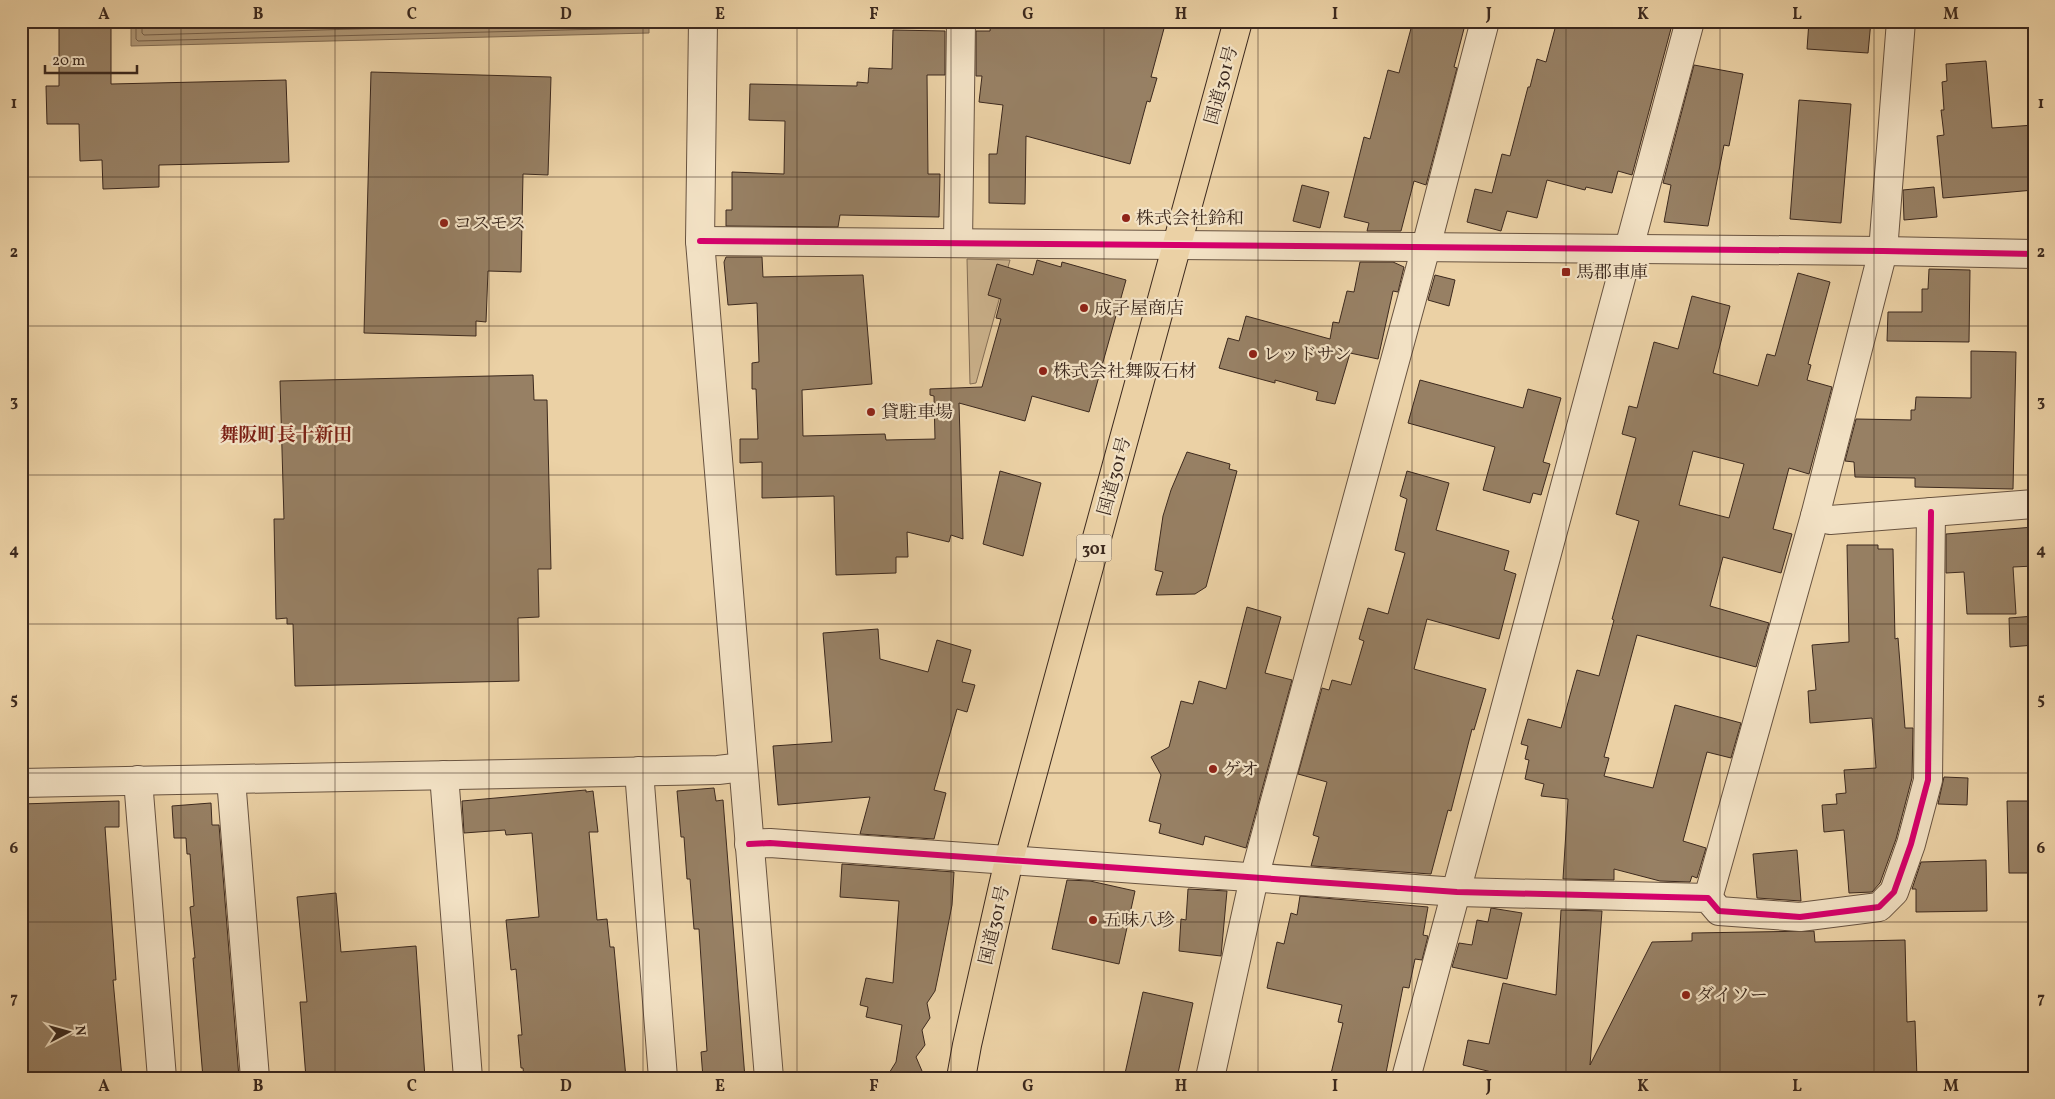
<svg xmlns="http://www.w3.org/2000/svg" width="2055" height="1099" viewBox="0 0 2055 1099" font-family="Vollkorn,'Noto Serif JP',serif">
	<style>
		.green { fill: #cdb48e; stroke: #846e56 }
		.water { fill: #b09877; stroke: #826c53 }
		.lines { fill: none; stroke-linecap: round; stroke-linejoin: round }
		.shore { stroke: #76604a; stroke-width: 1 }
		.building { fill: #978064; stroke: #3c291e; fill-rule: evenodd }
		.minor-casing { stroke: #685340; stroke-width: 30 }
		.highway-casing { stroke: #3c291e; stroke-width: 30 }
		.minor { stroke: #f2e1c4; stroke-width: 28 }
		.highway { stroke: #ebd1a5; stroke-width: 28 }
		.cycleway-casing { stroke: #f2e1c4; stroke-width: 9 }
		.cycleway { stroke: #d6006c; stroke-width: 6 }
		.grid { fill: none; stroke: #3c291e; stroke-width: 1; stroke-opacity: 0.55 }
		.poi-dot { fill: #8f2418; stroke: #f2e1c4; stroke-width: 2 }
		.labels { text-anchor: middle; stroke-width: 4.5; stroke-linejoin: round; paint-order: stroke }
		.shield { fill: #f2e1c4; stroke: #736050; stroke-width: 1 }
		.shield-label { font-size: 16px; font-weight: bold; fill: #3c291e }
		.street-label { font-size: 18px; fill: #3c291e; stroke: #f2e1c4 }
		.poi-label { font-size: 18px; fill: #3c291e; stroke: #f2e1c4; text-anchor: start }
		.neighbourhood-label { font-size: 19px; font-weight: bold; fill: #7a1f14; stroke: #f2e1c4 }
		.neatline { fill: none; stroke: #3c291e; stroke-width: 2 }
		.grid-label { font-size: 16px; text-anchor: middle; font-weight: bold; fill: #3c291e }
	</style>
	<rect width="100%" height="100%" fill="#ebd1a5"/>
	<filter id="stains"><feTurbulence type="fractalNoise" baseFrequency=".004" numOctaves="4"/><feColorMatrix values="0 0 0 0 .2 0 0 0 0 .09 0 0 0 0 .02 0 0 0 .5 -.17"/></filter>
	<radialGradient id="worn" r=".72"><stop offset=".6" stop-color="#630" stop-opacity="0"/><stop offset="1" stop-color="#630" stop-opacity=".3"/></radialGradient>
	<path class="green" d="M967 259 1010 260 976 383 970 384Z"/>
	<path class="water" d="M131 21H649V33L131 46Z"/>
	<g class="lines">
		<g class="shore">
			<path d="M136 21V39L138 41 642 28 644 27V21"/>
			<path d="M142 21V33L144 35 638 21"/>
			<path d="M149 21 150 26 152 27 383 21"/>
		</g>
	</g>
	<g class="building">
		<path d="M59 21H111V84L286 80 289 162 159 165V187L103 189 102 160 80 161 79 124H47L46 86H59Z"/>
		<path d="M991 21H1166L1151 77 1157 78 1150 102 1147 101 1130 164 1026 136 1025 204 989 203V154H997L1003 105 979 102 982 76H976V31H990Z"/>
		<path d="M1413 21H1466L1454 67 1457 68 1426 185 1414 181 1401 231H1367L1369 223 1344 217 1364 137 1370 139 1388 70 1399 73Z"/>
		<path d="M1557 21H1673L1632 175 1618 171 1612 193 1586 187 1585 190 1547 180 1537 218 1507 211 1501 231 1467 222 1475 189 1492 193 1502 154 1510 156 1528 87H1530L1537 59 1546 62Z"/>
		<path d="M1809 21H1871L1868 53 1807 49Z"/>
		<path d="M893 30 945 31V75H927L928 174H940L939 217 840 215 838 227 726 226V210H732V172L784 174 785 121 749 120 750 84 857 86V82L868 83 869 68 892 69Z"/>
		<path d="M1986 61 1992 128 2034 125V190L1943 198 1937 136 1944 135 1941 110H1944L1942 82 1947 81 1946 64Z"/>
		<path d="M1694 65 1743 74 1729 146 1724 145 1708 226 1664 222 1671 185 1663 183Z"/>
		<path d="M371 72 551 77 548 175 523 174 521 272 488 271 486 322 476 321V336L364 333Z"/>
		<path d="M1799 100 1851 104 1841 223 1790 219Z"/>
		<path d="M1302 185 1329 192 1320 228 1293 221Z"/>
		<path d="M1934 187 1937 217 1904 220 1903 190Z"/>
		<path d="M726 257H762L763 277 863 275 872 384 802 390 803 436 885 434 886 440 935 439 934 396 930 395V389L982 387 1001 319 996 318 1001 299 988 295 997 264 1033 275 1037 260 1061 267 1062 262 1126 280 1089 412 1032 396 1025 421 959 403 963 539 951 535 949 542 907 532 908 557H896V573L836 575 834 496 762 498V462L740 463V439H758L756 389H752V363L759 362 757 303 728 305 724 262Z"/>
		<path d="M1360 262H1393L1404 267 1398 292 1393 291 1378 359 1350 353 1335 404 1316 400 1318 392 1275 380V383L1219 368 1228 338 1239 341 1246 316 1330 339 1333 322 1339 323 1347 291 1354 292Z"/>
		<path d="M1929 269 1970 270 1969 342 1887 341 1888 312H1922V289H1928Z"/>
		<path d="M1798 273 1830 282 1808 364 1811 365 1807 380 1832 387 1813 459 1809 474 1789 468 1773 529 1792 534 1781 573 1723 557 1710 606 1769 623 1756 667 1637 635 1604 757 1609 758 1604 776 1653 788 1675 705 1741 723 1731 758 1707 752 1683 841 1706 848 1697 878 1692 876 1690 882 1660 881 1614 869V880L1563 879 1568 799 1541 796 1544 784 1525 779 1529 760 1525 759 1528 746 1521 744 1528 719 1561 728 1577 670 1599 676 1614 620 1612 619 1639 521 1616 514 1636 438 1622 434 1629 406 1637 408 1654 342 1678 349 1692 296 1730 306 1713 373 1758 386 1767 354 1775 356ZM1693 451 1744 464 1729 518 1679 505Z"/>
		<path d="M1435 275 1455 280 1449 306 1428 300Z"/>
		<path d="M1971 351 2016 352 2013 489 1915 487V478L1855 477 1854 462 1845 461 1856 419 1911 420V410H1915L1916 397 1971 398Z"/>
		<path d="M533 375 534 400H547L551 569H538L539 617 518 618 519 681 295 686 293 624H287V618L276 619 274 519H284L280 381Z"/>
		<path d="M1420 380 1523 408 1528 389 1561 398 1543 462 1550 464 1541 495 1533 493 1530 503 1483 490 1495 447 1408 423Z"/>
		<path d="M1187 452 1230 464 1229 469 1237 471 1206 587 1195 594 1156 595 1163 572 1155 570 1163 516 1171 490Z"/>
		<path d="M1000 471 1041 483 1023 556 983 544Z"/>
		<path d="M1407 471 1449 483 1436 530 1509 551 1504 570 1516 574 1499 639 1427 619 1414 669 1486 689 1474 730 1472 729 1451 811 1448 810 1431 874 1313 866H1311L1319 837 1313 835 1327 782 1298 774 1322 688 1329 690 1332 680 1351 685 1364 641 1359 639 1368 608 1388 614 1405 553 1395 550 1407 499 1400 496Z"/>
		<path d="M2034 527V566L2013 567 2016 614H1967L1964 572 1946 573V534Z"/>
		<path d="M1847 545H1878V549H1893L1895 639 1898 638 1905 728H1913L1912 778 1896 839 1880 883 1872 892 1849 893 1844 830 1824 832 1822 805 1837 804 1836 794 1846 793 1844 770 1876 768 1872 718 1810 723 1808 691 1816 690 1812 645 1849 642Z"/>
		<path d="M1247 607 1281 617 1265 673 1292 680 1246 848 1205 836 1203 845 1159 833 1161 824 1149 821 1161 775 1151 757 1169 747 1181 701 1193 704 1199 681 1226 689Z"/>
		<path d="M2034 616V645L2010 647 2009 618Z"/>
		<path d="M878 629 880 659 928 672 937 640 971 650 962 682 975 685 967 712 957 709 934 790 946 793 934 839 860 834 870 797 778 805 773 746 832 742 823 633Z"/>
		<path d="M1944 777 1968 778 1967 805 1938 804Z"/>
		<path d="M714 788 716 801 723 800 745 1078H703L701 1052 707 1051 699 929H694L690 879H687L684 837H681L677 791Z"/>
		<path d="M586 790V792L593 791 598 832H589L597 920 607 919 610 947H614L626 1078H524L523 1068H521L518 1035H522L516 969 511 970 506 920 539 917 532 833 506 835 505 830 464 833 462 801Z"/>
		<path d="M119 801V827H105L116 980H113L122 1078H29L21 968V804Z"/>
		<path d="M2007 801H2034V873H2009Z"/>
		<path d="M211 803 212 825H219L239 1078H203L193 958H195L190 907 194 906 190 854H187L186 838H174L172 806Z"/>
		<path d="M1797 850 1801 901 1757 898 1753 854Z"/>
		<path d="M1986 860 1987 911 1916 912V889H1912L1921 862Z"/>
		<path d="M842 864 954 872 952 905 939 972 935 991 927 1003 930 1018 922 1030 925 1045 916 1057 925 1078H886L896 1062 902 1025 866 1017 868 1007 860 1005 866 978 893 983 899 901 840 897Z"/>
		<path d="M1067 880 1090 881 1135 891 1119 964 1052 949Z"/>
		<path d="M1188 889 1227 891 1221 956 1179 951 1181 919 1186 920Z"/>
		<path d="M336 893 341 952 416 946 425 1078H306L300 1002H307L297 897Z"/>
		<path d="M1300 896 1428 907 1423 935 1428 936 1422 960 1415 959 1409 988 1403 987 1385 1078H1330L1343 1023 1338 1022 1342 1005 1267 988 1277 942 1284 944 1291 913 1297 915Z"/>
		<path d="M1491 908 1522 913 1507 979 1452 967 1459 943 1472 945 1477 920 1488 922Z"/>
		<path d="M1561 910 1602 911 1590 1065 1652 942 1692 941V933L1814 931 1815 942 1905 940 1907 1022 1915 1021 1917 1078H1516L1463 1065 1468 1040 1489 1044 1503 983 1556 995Z"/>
		<path d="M1143 992 1193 1003 1177 1078H1124Z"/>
	</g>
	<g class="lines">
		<g class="minor-casing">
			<g id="minor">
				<path d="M703 21 700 241 769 1078"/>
				<path d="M700 241 1883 251 2034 254"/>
				<path d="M958 243 961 21"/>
				<path d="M1815 516 1830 520 2034 504"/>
				<path d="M639 771 663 1078"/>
				<path d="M444 775 468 1078"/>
				<path d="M231 779 255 1078"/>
				<path d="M138 780 162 1078"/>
				<path d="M21 783 718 770 743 767"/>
				<path d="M749 844 770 843 1457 892 1708 898 1719 911 1800 917 1879 907 1894 892 1911 844 1928 780 1931 512"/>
				<path d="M1708 898 1815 516 1883 251 1901 21"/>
				<path d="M1210 1078 1254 878 1426 247 1485 21"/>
				<path d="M1406 1078 1690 21"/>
			</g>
		</g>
		<g class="highway-casing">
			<path id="highway" d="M961 1078 967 1045 1009 860 1238 21"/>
		</g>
		<use href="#minor" class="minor"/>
		<use href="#highway" class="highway"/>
		<g class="cycleway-casing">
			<g id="cycleway">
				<path d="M700 241 1883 251 2034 254"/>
				<path d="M749 844 770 843 1457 892 1708 898 1719 911 1800 917 1879 907 1894 892 1911 844 1928 780 1931 512"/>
			</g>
		</g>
		<use href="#cycleway" class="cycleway"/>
	</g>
	<path class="grid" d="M181 21V1078M335 21V1078M489 21V1078M643 21V1078M797 21V1078M951 21V1078M1104 21V1078M1258 21V1078M1412 21V1078M1566 21V1078M1720 21V1078M1874 21V1078M21 177H2034M21 326H2034M21 475H2034M21 624H2034M21 773H2034M21 922H2034"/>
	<g class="poi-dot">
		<circle cx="1126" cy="218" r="5"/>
		<circle cx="444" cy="223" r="5"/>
		<rect x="1561" y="267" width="10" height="10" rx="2.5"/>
		<circle cx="1084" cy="308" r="5"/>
		<circle cx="1253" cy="354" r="5"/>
		<circle cx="1043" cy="371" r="5"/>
		<circle cx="871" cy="412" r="5"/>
		<circle cx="1213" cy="769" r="5"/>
		<circle cx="1093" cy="920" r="5"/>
		<circle cx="1686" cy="995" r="5"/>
	</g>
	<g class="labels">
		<rect class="shield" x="1076.5" y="534.5" width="35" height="27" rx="4"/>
		<g class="shield-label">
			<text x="1094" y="554">301</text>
		</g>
		<g class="street-label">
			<text transform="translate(1221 85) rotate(-75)" y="6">国道301号</text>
			<text transform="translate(1114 476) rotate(-75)" y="6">国道301号</text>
			<text transform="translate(994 925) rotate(-77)" y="6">国道301号</text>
		</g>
		<g class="poi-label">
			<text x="1136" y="224">株式会社鈴和</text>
			<text x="454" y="229">コスモス</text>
			<text x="1576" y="278">馬郡車庫</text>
			<text x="1094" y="314">成子屋商店</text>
			<text x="1263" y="360">レッドサン</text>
			<text x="1053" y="377">株式会社舞阪石材</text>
			<text x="881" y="418">貸駐車場</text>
			<text x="1223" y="775">ゲオ</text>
			<text x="1103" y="926">五味八珍</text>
			<text x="1696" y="1001">ダイソー</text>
		</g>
		<g class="neighbourhood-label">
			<text x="286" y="441">舞阪町長十新田</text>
		</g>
	</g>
	<rect width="2055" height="1099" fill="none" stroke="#ebd1a5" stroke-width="55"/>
	<g transform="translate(68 1032) rotate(84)" stroke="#f2e1c4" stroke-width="4" paint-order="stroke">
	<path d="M0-4L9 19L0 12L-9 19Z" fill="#3c291e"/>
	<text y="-8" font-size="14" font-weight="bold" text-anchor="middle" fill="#3c291e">N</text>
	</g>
	<path d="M45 65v8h92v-8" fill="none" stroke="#3c291e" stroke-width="2.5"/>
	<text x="52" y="65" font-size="15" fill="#3c291e" stroke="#f2e1c4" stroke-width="4" paint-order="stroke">20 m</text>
	<rect x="28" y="28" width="2000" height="1044" class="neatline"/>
	<g class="grid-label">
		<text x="104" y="19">A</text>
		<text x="258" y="19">B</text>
		<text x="412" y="19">C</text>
		<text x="566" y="19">D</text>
		<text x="720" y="19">E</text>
		<text x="874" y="19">F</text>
		<text x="1028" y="19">G</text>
		<text x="1181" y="19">H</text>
		<text x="1335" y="19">I</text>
		<text x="1489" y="19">J</text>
		<text x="1643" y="19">K</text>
		<text x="1797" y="19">L</text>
		<text x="1951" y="19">M</text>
		<text x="14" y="108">1</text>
		<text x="2041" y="108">1</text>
		<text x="14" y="257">2</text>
		<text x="2041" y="257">2</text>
		<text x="14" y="406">3</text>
		<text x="2041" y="406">3</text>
		<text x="14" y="555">4</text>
		<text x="2041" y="555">4</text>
		<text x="14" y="704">5</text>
		<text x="2041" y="704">5</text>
		<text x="14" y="853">6</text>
		<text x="2041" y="853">6</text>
		<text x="14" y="1003">7</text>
		<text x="2041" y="1003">7</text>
		<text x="104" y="1091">A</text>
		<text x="258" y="1091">B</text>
		<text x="412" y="1091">C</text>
		<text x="566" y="1091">D</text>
		<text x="720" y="1091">E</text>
		<text x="874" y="1091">F</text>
		<text x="1028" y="1091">G</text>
		<text x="1181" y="1091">H</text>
		<text x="1335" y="1091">I</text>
		<text x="1489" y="1091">J</text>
		<text x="1643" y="1091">K</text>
		<text x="1797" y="1091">L</text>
		<text x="1951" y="1091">M</text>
	</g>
	<rect width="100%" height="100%" filter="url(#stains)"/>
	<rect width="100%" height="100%" fill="url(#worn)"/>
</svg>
